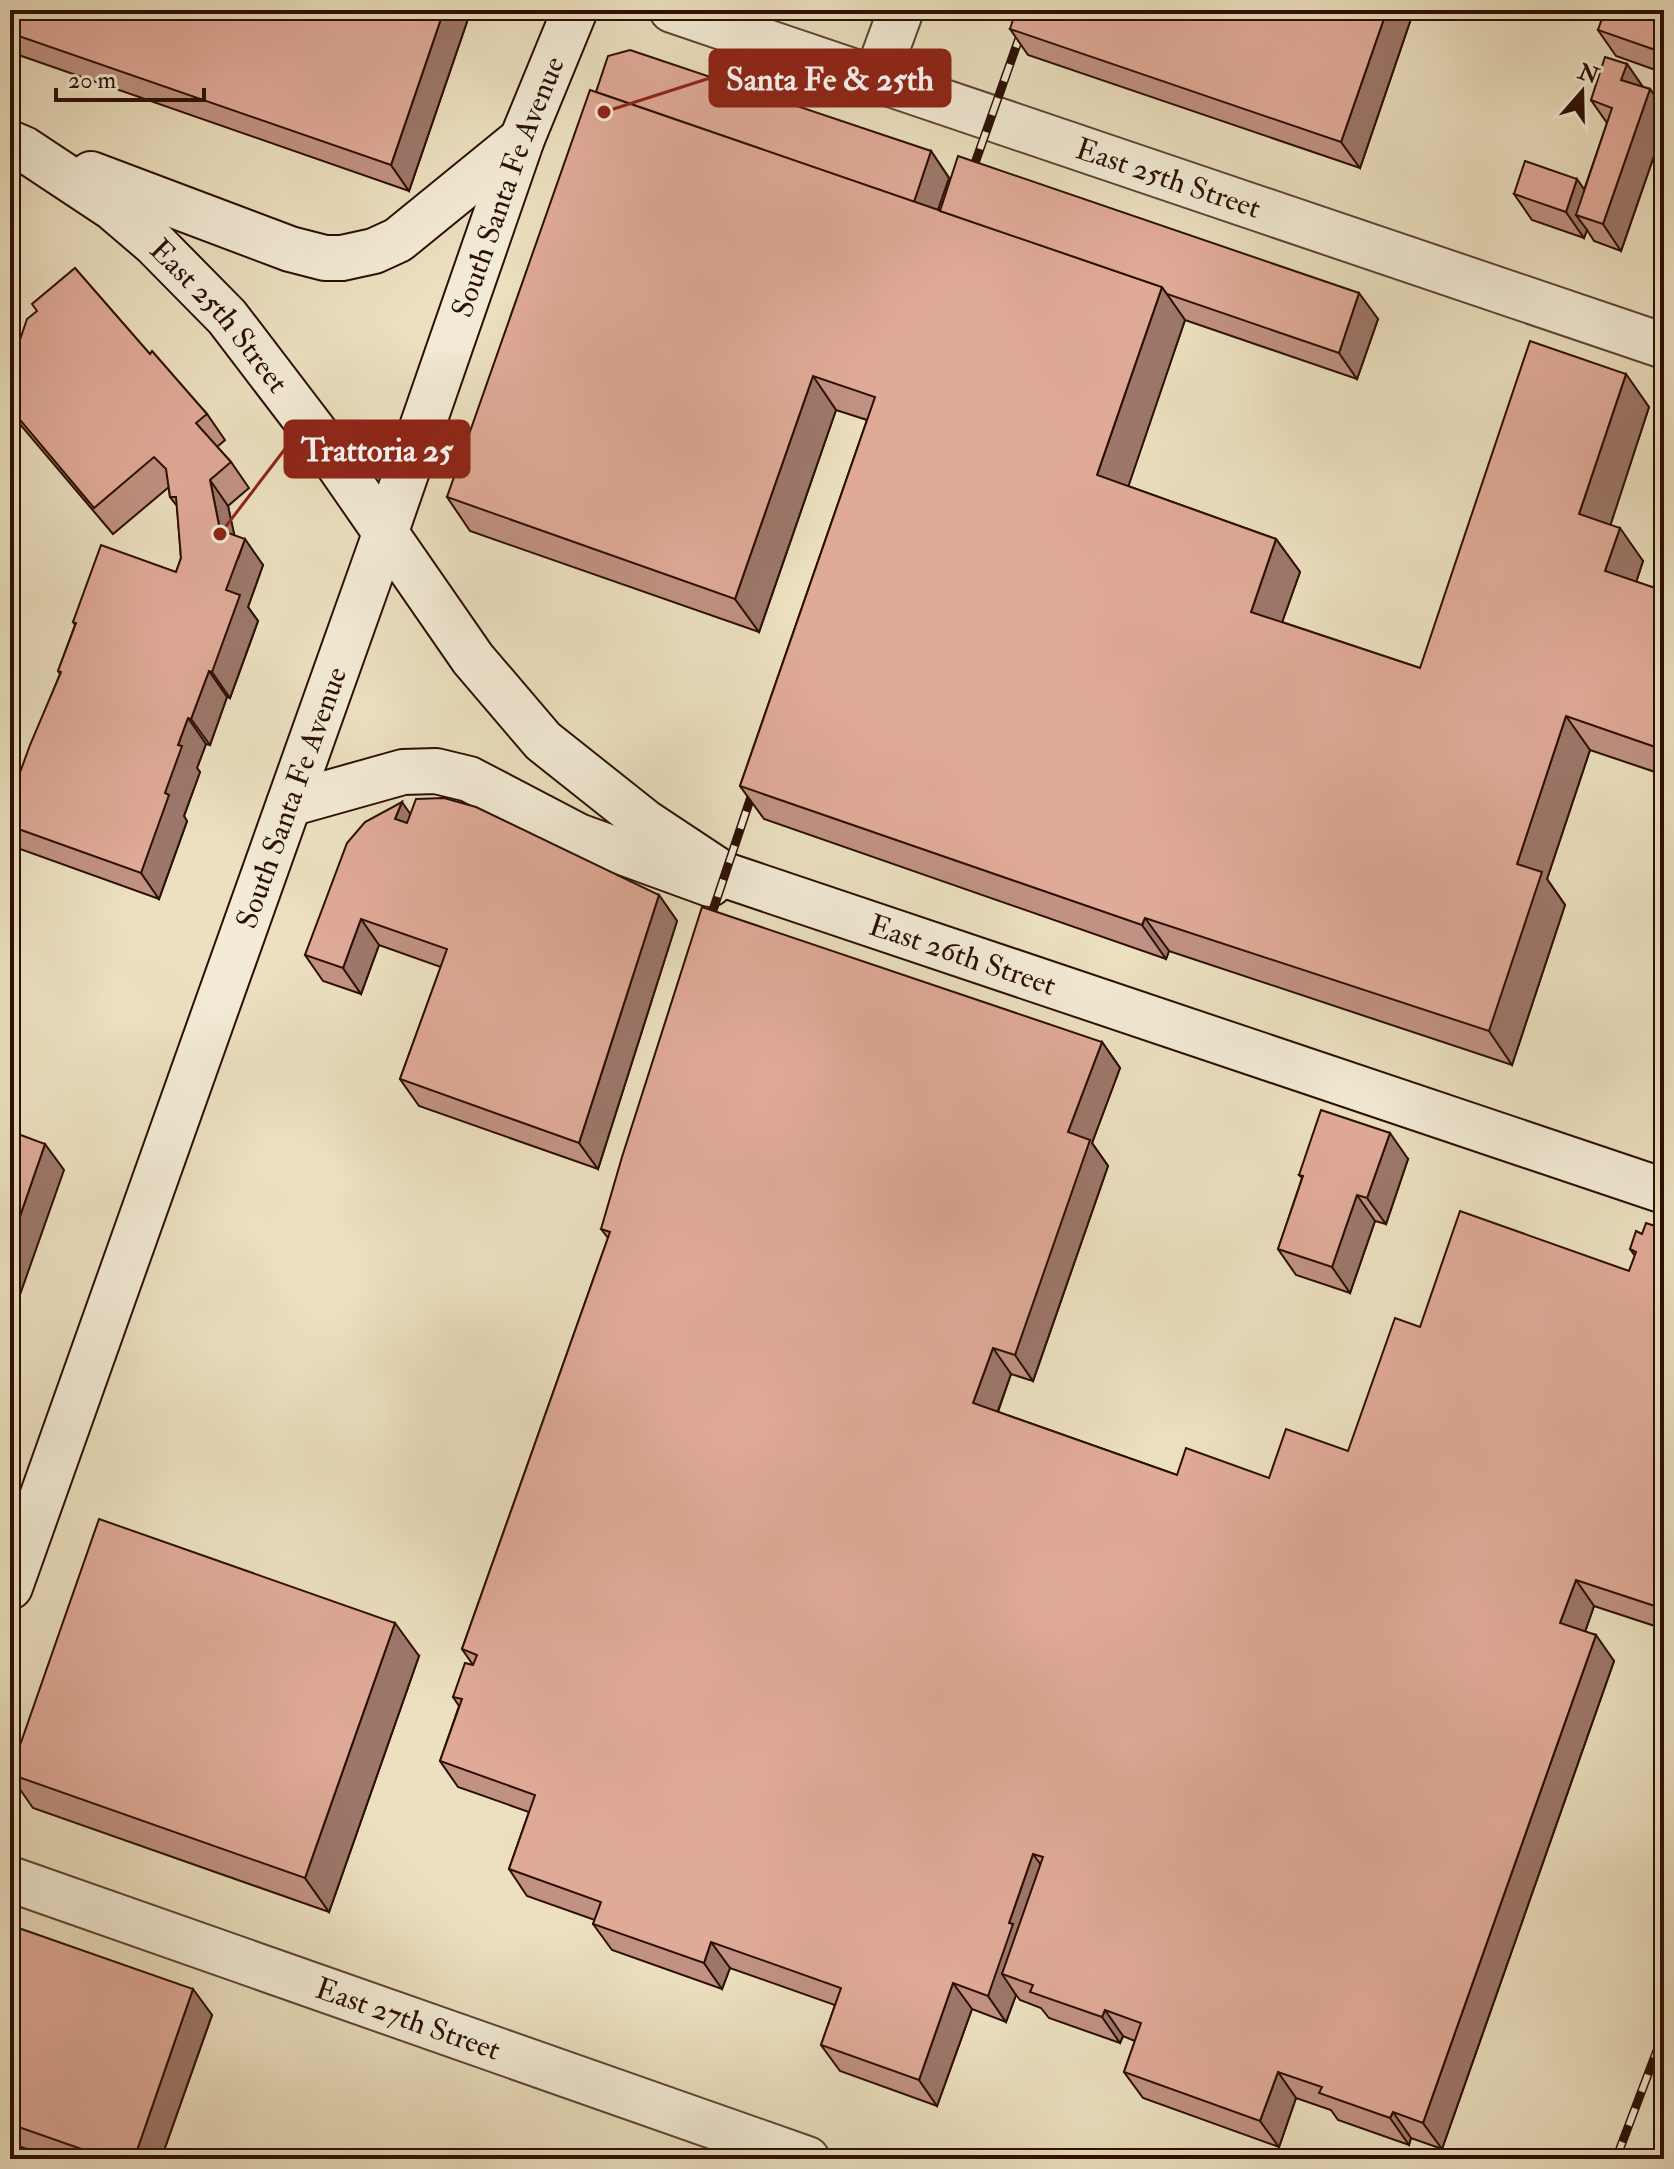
<svg xmlns="http://www.w3.org/2000/svg" width="1674" height="2169" viewBox="0 0 1674 2169" font-family="'IM FELL Double Pica',serif">
	<style>
		.lines { fill: none; stroke-linecap: round; stroke-linejoin: round }
		.street-casing { stroke: #5c4332; stroke-width: 48 }
		.secondary-casing { stroke: #2c0f03; stroke-width: 48 }
		.street { stroke: #f3ebd6; stroke-width: 44 }
		.secondary { stroke: #f3ebd6; stroke-width: 44 }
		.rail-casing { stroke: #2c0f03; stroke-width: 9 }
		.rail { stroke: #f3ebd6; stroke-width: 6; stroke-dasharray: 18; stroke-linecap: butt }
		.wall { fill: #c19283; stroke: #2c0f03; stroke-width: 2 }
		.shaded-wall { fill: #9d776a; stroke: #2c0f03; stroke-width: 2 }
		.building { fill: #e0aa98; stroke: #2c0f03; stroke-width: 2 }
		.labels { text-anchor: middle; stroke-width: 6; stroke-linejoin: round; paint-order: stroke }
		.street-label { font-size: 30px; fill: #2c0f03; stroke: #f3ebd6 }
		.leader { fill: none; stroke: #8f2418; stroke-width: 3 }
		.callout-dot { fill: #8f2418; stroke: #f3ebd6; stroke-width: 3 }
		.callout { fill: #8f2418; stroke: #8f2418; stroke-width: 3 }
		.callout-label { font-size: 32px; text-anchor: middle; font-weight: bold; fill: #fff }
	</style>
	<rect width="100%" height="100%" fill="#ece0c0"/>
	<filter id="stains"><feTurbulence type="fractalNoise" baseFrequency=".0025" numOctaves="4"/><feColorMatrix values="0 0 0 0 .2 0 0 0 0 .09 0 0 0 0 .02 0 0 0 .5 -.17"/></filter>
	<radialGradient id="worn" r=".72"><stop offset=".6" stop-color="#630" stop-opacity="0"/><stop offset="1" stop-color="#630" stop-opacity=".3"/></radialGradient>
	<g class="lines">
		<g class="street-casing">
			<g id="street">
				<path id="s1" d="M672 10 1664 346"/>
				<path d="M876 78 901 10"/>
				<path id="s2" d="M10 1879 807 2159"/>
			</g>
		</g>
		<g class="secondary-casing">
			<g id="secondary">
				<path id="s3" d="M10 143 24 149 113 208 154 243 227 317 324 444 473 659 543 741 645 822 725 875 1664 1191"/>
				<path d="M91 174 290 249 325 258H342L374 251 398 240 522 139"/>
				<path d="M289 804 403 772 436 771 469 779 578 836 710 884"/>
				<path id="s4" d="M10 1587 385 534 522 139 575 10"/>
			</g>
		</g>
		<use href="#street" class="street"/>
		<use href="#secondary" class="secondary"/>
		<g class="rail-casing">
			<g id="rail">
				<path d="M968 183 1029 10"/>
				<path d="M706 931 757 779"/>
				<path d="M1616 2159 1664 2032"/>
			</g>
		</g>
		<use href="#rail" class="rail"/>
	</g>
	<g class="wall">
		<path d="M10 10H471L409 191 10 52Z"/>
		<path d="M1414 10 1360 168 1028 55 1010 29Z"/>
		<path d="M1664 10V73L1616 56 1598 30Z"/>
		<path d="M1627 64 1643 87 1650 89 1664 109V127L1621 251 1594 241 1587 230 1584 238 1532 220 1514 194 1584 190 1607 123 1591 100Z"/>
		<path d="M931 151 949 178 938 210 1378 319 1357 379 1185 320 1128 486 1276 539 1300 572 1282 622 1420 668 1649 407 1610 525 1643 561 1636 582 1664 591V775L1590 750 1547 879 1565 905 1512 1065 1169 951 1166 959 764 819 740 786 867 420 836 410 759 632 470 531 447 497Z"/>
		<path d="M150 354 207 414 225 440 217 447 231 462 249 488 228 506 234 536 263 565 248 607 258 621 230 698 227 697 210 745 206 744 197 768 200 772 184 816 187 821 159 899 20 849 10 835V800L60 674 58 671 75 625 73 622 176 572 181 558 177 506 170 497 169 487 113 534 18 422 10 410V377Z"/>
		<path d="M410 815 659 895 677 921 598 1169 419 1106 400 1079 441 967 379 945 361 994 323 981 305 955Z"/>
		<path d="M1102 1042 1120 1068 1092 1143 1108 1166 1033 1381 1011 1374 998 1412 1177 1475 1269 1478 1348 1451 1420 1327 1629 1271 1635 1256 1630 1249 1642 1234 1664 1229V1629L1594 1606 1585 1632 1614 1661 1442 2149 1411 2138 1409 2145 1338 2120 1331 2110 1296 2098 1279 2147 1143 2098 1124 2072 1135 2041 1123 2036 1120 2043 1049 2018 1041 2008 1020 2000 1016 1995 1006 2022 972 2009 937 2106 840 2071 821 2045 835 2005 730 1968 722 1989 612 1950 593 1924 595 1920 527 1896 509 1869 529 1812 458 1787 440 1761 459 1706 453 1697 473 1665 462 1649 608 1238 601 1229Z"/>
		<path d="M1408 1159 1386 1224 1375 1221 1350 1293 1296 1275 1278 1249 1302 1178 1299 1175Z"/>
		<path d="M419 1656 329 1912 33 1808 10 1775V1772Z"/>
		<path d="M10 1925 212 2015 161 2159H55L10 2143Z"/>
	</g>
	<g class="shaded-wall">
		<path d="M444 10H471L409 191 391 165Z"/>
		<path d="M1387 10H1414L1360 168 1341 142Z"/>
		<path d="M1627 64 1645 90 1621 80Z"/>
		<path d="M1650 89 1664 109V127L1621 251 1603 224Z"/>
		<path d="M931 151 949 178 930 233 912 207Z"/>
		<path d="M1577 179 1595 205 1576 215 1587 230 1584 238 1566 212Z"/>
		<path d="M1162 287 1185 320 1121 508 1097 475Z"/>
		<path d="M1359 293 1378 319 1357 379 1339 353Z"/>
		<path d="M1626 374 1649 407 1603 548 1579 514Z"/>
		<path d="M813 376 836 410 759 632 735 599Z"/>
		<path d="M210 480 228 506 239 556 245 539 263 565 248 607 258 621 230 698 212 672 226 590 220 530Z"/>
		<path d="M1620 528 1643 561 1629 604 1605 571Z"/>
		<path d="M1276 539 1300 572 1274 645 1251 612Z"/>
		<path d="M209 671 227 697 210 745 191 719Z"/>
		<path d="M1566 716 1590 750 1547 879 1565 905 1512 1065 1489 1031 1517 864Z"/>
		<path d="M188 718 206 744 197 768 200 772 184 816 187 821 159 899 141 873 178 745Z"/>
		<path d="M402 802 420 828 395 819Z"/>
		<path d="M659 895 677 921 598 1169 579 1143Z"/>
		<path d="M1145 918 1169 951 1166 959 1142 925Z"/>
		<path d="M361 919 379 945 361 994 343 968Z"/>
		<path d="M1102 1042 1120 1068 1092 1143 1108 1166 1033 1381 1015 1355 1068 1132Z"/>
		<path d="M1390 1133 1408 1159 1386 1224 1367 1198Z"/>
		<path d="M45 1144 64 1170 10 1323V1245Z"/>
		<path d="M1357 1195 1375 1221 1350 1293 1332 1267Z"/>
		<path d="M993 1348 1011 1374 991 1430 973 1403Z"/>
		<path d="M1576 1580 1594 1606 1579 1649 1560 1623Z"/>
		<path d="M395 1623 419 1656 329 1912 305 1878Z"/>
		<path d="M1596 1635 1614 1661 1442 2149 1423 2123Z"/>
		<path d="M1033 1854 1052 1880 1002 1974 1016 1995 1006 2022 988 1996 1009 1923Z"/>
		<path d="M711 1942 730 1968 722 1989 704 1963Z"/>
		<path d="M953 1983 972 2009 937 2106 919 2080Z"/>
		<path d="M193 1989 212 2015 161 2159H134Z"/>
		<path d="M1105 2010 1123 2036 1120 2043 1102 2017Z"/>
		<path d="M1278 2072 1296 2098 1279 2147 1260 2121Z"/>
		<path d="M1393 2112 1411 2138 1409 2145 1390 2118Z"/>
	</g>
	<g class="building">
		<path d="M10 10H444L391 165 10 33Z"/>
		<path d="M1016 10H1387L1341 142 1010 29Z"/>
		<path d="M1605 10H1664V53L1598 30Z"/>
		<path d="M630 50 931 151 914 202 596 92 608 56Z"/>
		<path d="M1605 57 1627 64 1621 80 1650 89 1603 224 1576 215 1612 108 1591 100Z"/>
		<path d="M590 90 1162 287 1097 475 1276 539 1251 612 1420 668 1530 341 1626 374 1579 514 1620 528 1605 571 1664 591V750L1566 716 1517 864 1542 872 1489 1031 1145 918 1142 925 740 786 875 397 813 376 735 599 447 497Z"/>
		<path d="M958 156 1359 293 1339 353 1167 294 1162 287 940 211Z"/>
		<path d="M1525 161 1577 179 1566 212 1514 194Z"/>
		<path d="M75 268 150 354 152 351 207 414 196 423 231 462 210 480 220 530 245 539 226 590 240 595 212 672 209 671 191 719 188 718 178 745 182 746 165 793 169 795 141 873 10 826V800L30 745 61 672 58 671 76 623 73 622 101 545 176 572 181 558 176 497H170L166 469 154 457 94 508 10 408V377L14 374 10 369 27 319 37 311 32 304Z"/>
		<path d="M444 798 476 807 659 895 579 1143 400 1079 447 949 361 919 343 968 305 955 347 843 365 822 402 802 395 819 407 823 416 799Z"/>
		<path d="M702 907 1102 1042 1068 1132 1090 1140 1015 1355 993 1348 973 1403 1177 1475 1186 1448 1269 1478 1286 1429 1348 1451 1395 1318 1420 1327 1460 1211 1629 1271 1636 1252 1630 1249 1636 1231 1642 1234 1646 1223 1664 1229V1609L1576 1580 1560 1623 1596 1635 1423 2123 1393 2112 1390 2118 1319 2093 1322 2087 1278 2072 1260 2121 1124 2072 1141 2023 1105 2010 1102 2017 1030 1992 1033 1985 1002 1974 1043 1857 1033 1854 1009 1923 1013 1924 988 1996 953 1983 919 2080 821 2045 841 1988 711 1942 704 1963 593 1924 601 1902 509 1869 535 1795 440 1761 462 1699 453 1697 465 1663 473 1665 477 1655 462 1649 610 1232 601 1229 622 1157Z"/>
		<path d="M1321 1110 1390 1133 1367 1198 1357 1195 1332 1267 1278 1249 1303 1176 1299 1175Z"/>
		<path d="M10 1131 45 1144 10 1245Z"/>
		<path d="M99 1519 395 1623 305 1878 10 1774Z"/>
		<path d="M10 1925 193 1989 134 2159H110L10 2124Z"/>
	</g>
	<g class="labels">
		<g class="street-label">
			<text dy="10" stroke="none"><textPath href="#s1" startOffset="524">East 25th Street</textPath></text>
			<text dy="10" stroke="none"><textPath href="#s4" startOffset="1486">South Santa Fe Avenue</textPath></text>
			<text dy="10" stroke="none"><textPath href="#s3" startOffset="274">East 25th Street</textPath></text>
			<text dy="10" stroke="none"><textPath href="#s4" startOffset="838">South Santa Fe Avenue</textPath></text>
			<text dy="10" stroke="none"><textPath href="#s3" startOffset="1286">East 26th Street</textPath></text>
			<text dy="10" stroke="none"><textPath href="#s2" startOffset="422">East 27th Street</textPath></text>
		</g>
	</g>
	<path class="leader" d="M604 112L710 78M220 534L285 449"/>
	<g class="callout-dot">
		<circle cx="604" cy="112" r="8"/>
		<circle cx="220" cy="534" r="8"/>
	</g>
	<g class="callout">
		<rect x="710" y="50" width="240" height="56" rx="8"/>
		<rect x="285" y="421" width="184" height="56" rx="8"/>
	</g>
	<g class="callout-label">
		<text x="830" y="90">Santa Fe &amp; 25th</text>
		<text x="377" y="461">Trattoria 25</text>
	</g>
	<rect width="1674" height="2169" fill="none" stroke="#ece0c0" stroke-width="40"/>
	<rect x="12" y="12" width="1650" height="2145" fill="none" stroke="#2c0f03" stroke-width="4"/>
	<rect x="20" y="20" width="1634" height="2129" fill="none" stroke="#2c0f03" stroke-width="2"/>
	<g transform="translate(1582 92) rotate(20)" stroke="#f3ebd6" stroke-width="6" paint-order="stroke">
	<path d="M0-6L14 30L0 20L-14 30Z" fill="#2c0f03"/>
	<text y="-12" font-size="22" font-weight="bold" text-anchor="middle" fill="#2c0f03">N</text>
	</g>
	<path d="M56 88v12h148v-12" fill="none" stroke="#2c0f03" stroke-width="4"/>
	<text x="68" y="88" font-size="24" fill="#2c0f03" stroke="#f3ebd6" stroke-width="6" paint-order="stroke">20 m</text>
	<rect width="100%" height="100%" filter="url(#stains)"/>
	<rect width="100%" height="100%" fill="url(#worn)"/>
</svg>
